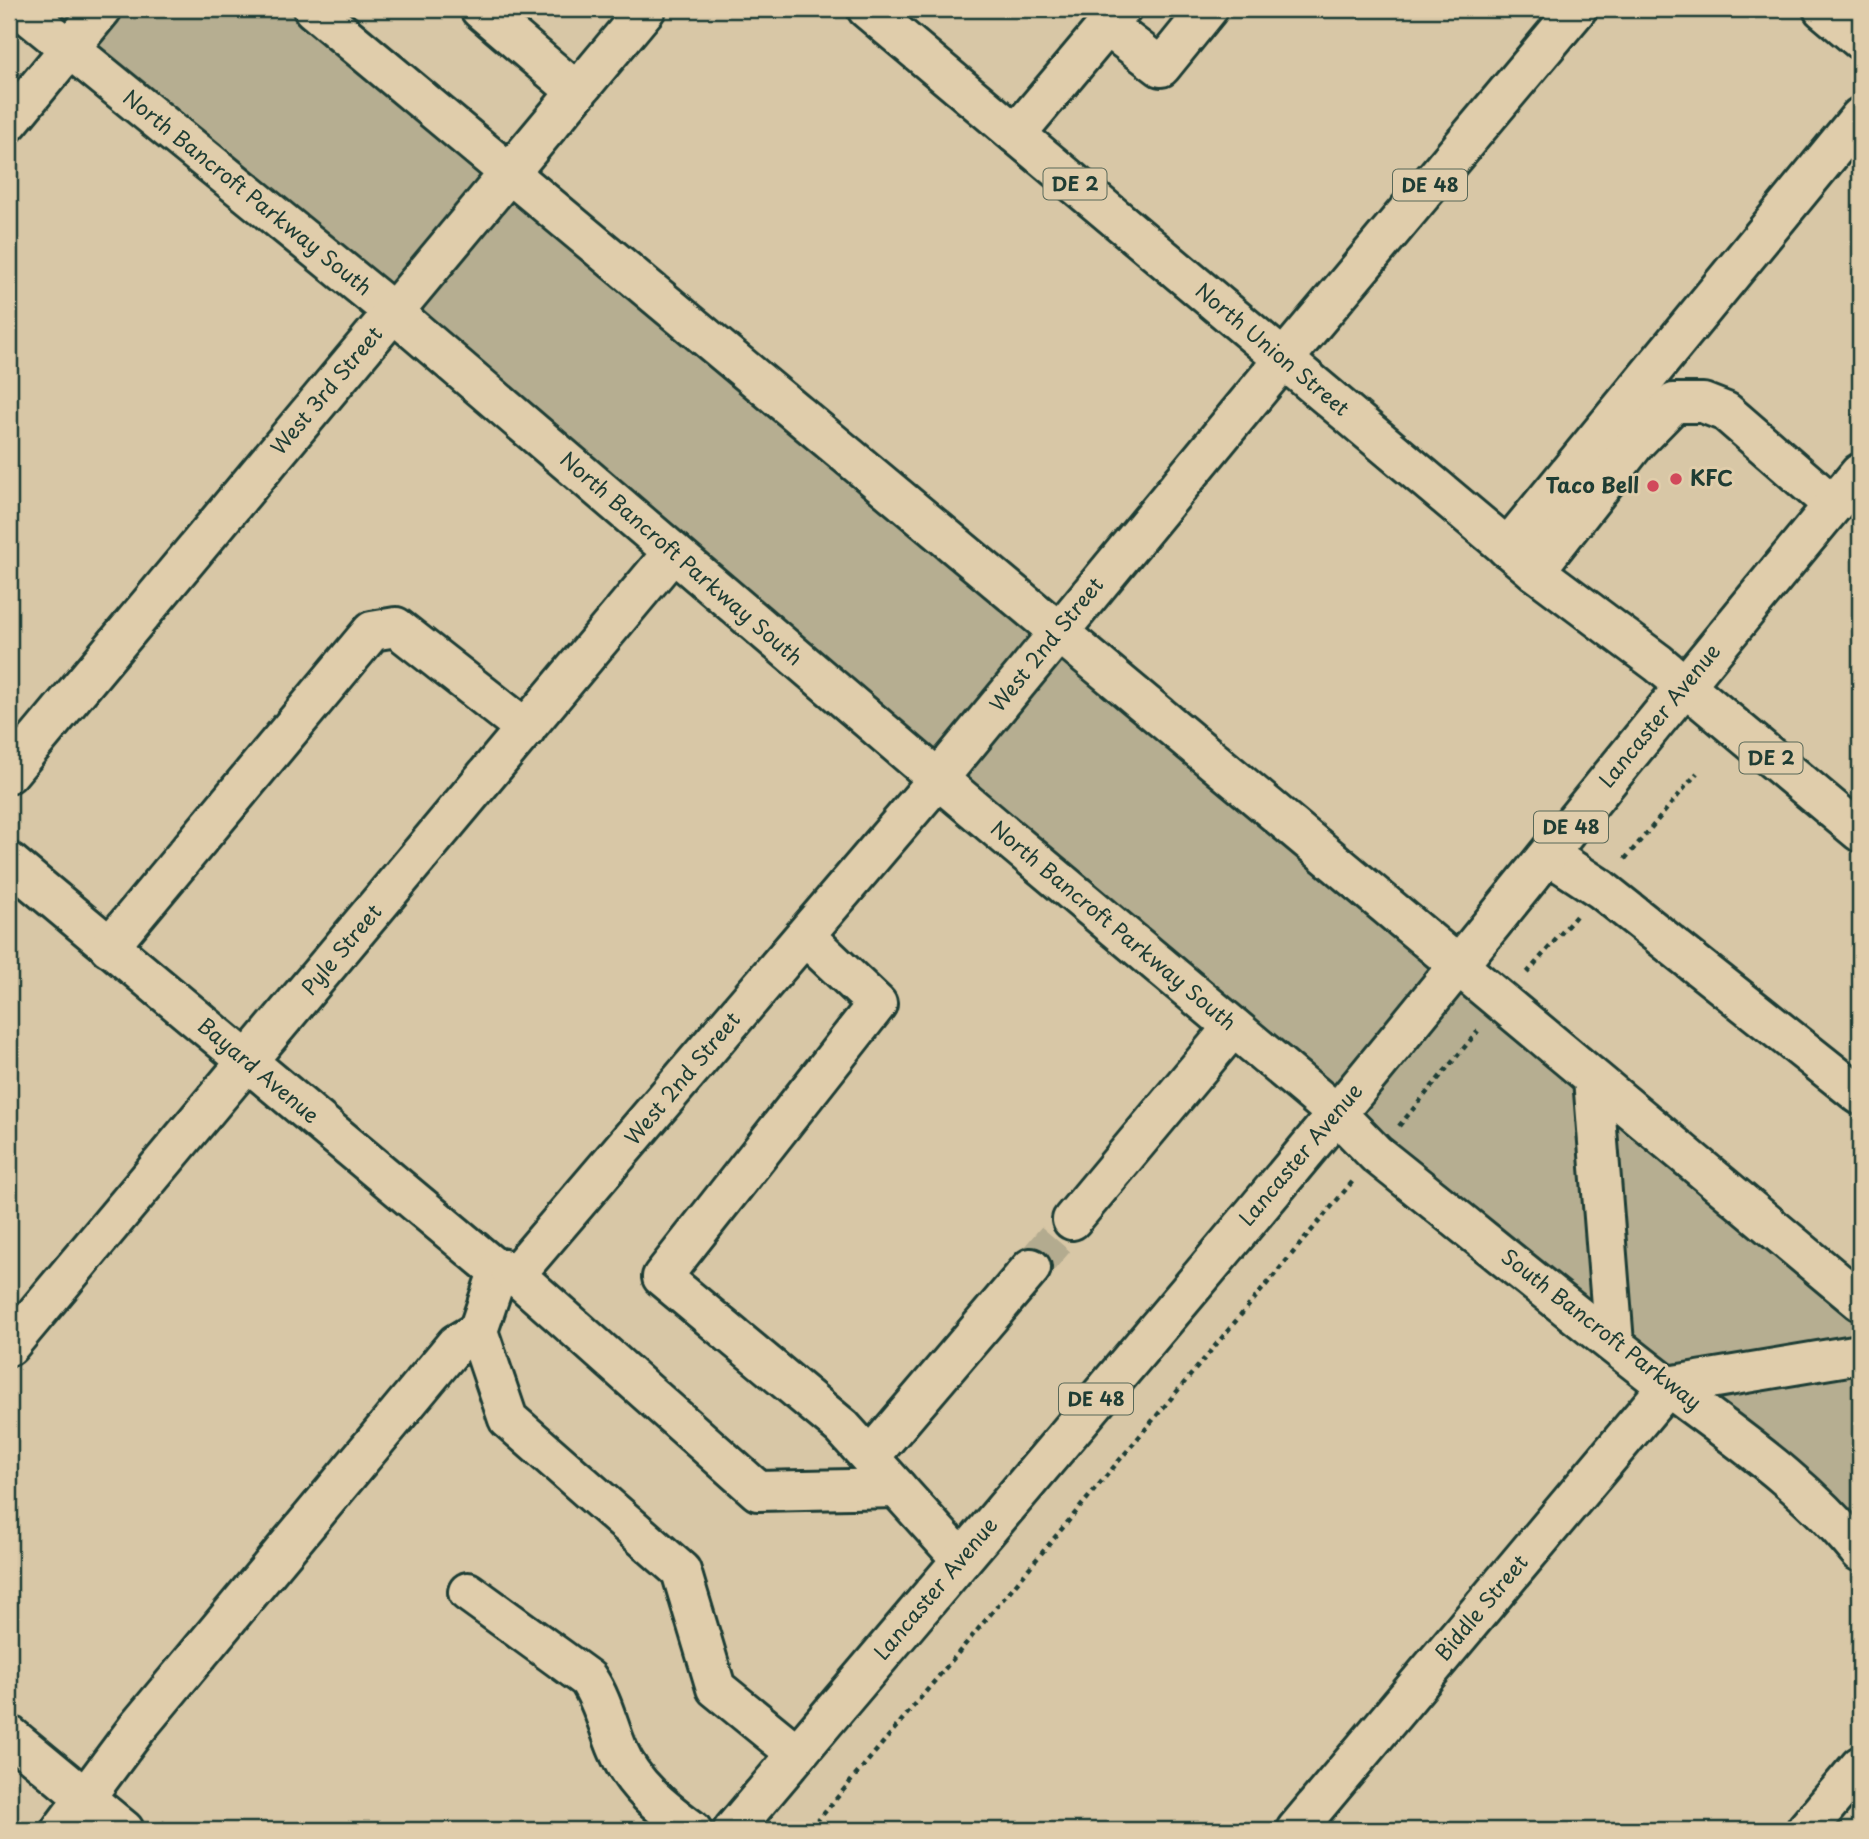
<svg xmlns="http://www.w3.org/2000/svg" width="1869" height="1839" viewBox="0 0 1869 1839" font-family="'Playpen Sans',sans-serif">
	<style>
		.green { fill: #b6ae91; stroke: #6a7662; stroke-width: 2 }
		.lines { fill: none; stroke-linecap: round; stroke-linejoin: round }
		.minor-tunnel { stroke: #b3ab8f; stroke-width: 38; stroke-dasharray: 38 19; stroke-linecap: butt }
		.minor-casing { stroke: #1f3d34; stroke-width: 44 }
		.major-casing { stroke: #1f3d34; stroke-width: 44 }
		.path { stroke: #1f3d34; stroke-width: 4.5; stroke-dasharray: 5 5; stroke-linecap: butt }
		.minor { stroke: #e0cdab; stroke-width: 38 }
		.major { stroke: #e0cdab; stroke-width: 38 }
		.poi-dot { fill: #d1495b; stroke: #e0cdab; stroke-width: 2.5 }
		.labels { text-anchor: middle; stroke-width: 6; stroke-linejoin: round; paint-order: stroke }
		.shield { fill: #e0cdab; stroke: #596858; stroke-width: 2 }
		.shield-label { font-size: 19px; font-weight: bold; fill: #1f3d34 }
		.street-label { font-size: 21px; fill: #1f3d34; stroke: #e0cdab }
		.poi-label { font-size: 21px; font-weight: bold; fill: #1f3d34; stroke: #e0cdab; text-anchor: start }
	</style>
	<rect width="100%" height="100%" fill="#d8c7a6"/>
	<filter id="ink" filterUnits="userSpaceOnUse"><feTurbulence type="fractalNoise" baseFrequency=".0143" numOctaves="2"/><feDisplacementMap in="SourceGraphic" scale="14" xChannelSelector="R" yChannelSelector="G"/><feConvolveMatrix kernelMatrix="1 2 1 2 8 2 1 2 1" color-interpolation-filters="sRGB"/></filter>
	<g filter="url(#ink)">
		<path class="green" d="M21 9H313L1860 1301V1552Z"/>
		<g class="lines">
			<path class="minor-tunnel" d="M1031 1268 1072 1220"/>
			<g class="minor-casing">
				<g id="minor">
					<path d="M21 9 393 312 938 779 1337 1114 1376 1154C1473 1231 1569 1311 1667 1386 1737 1439 1803 1482 1860 1552"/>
					<path d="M313 9 1860 1301"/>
					<path d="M480 9 577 92"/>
					<path d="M1107 26 1161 67 1208 9"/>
					<path d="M9 122 102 9"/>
					<path d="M1016 134 1121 9"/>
					<path d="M1507 548 1860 117"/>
					<path d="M1535 571 1637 441 1674 403H1703L1726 412 1833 505"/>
					<path d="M9 773 646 9"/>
					<path d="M1549 855 1601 889 1860 1095"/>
					<path d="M9 862 492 1266 511 1271 520 1269 938 779 1283 360"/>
					<path d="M805 936 877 1004 662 1277 842 1427 961 1559"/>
					<path d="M109 947 372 631 396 627 526 729"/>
					<path d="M1593 1079 1614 1343"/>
					<path d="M1072 1220 1233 1027"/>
					<path d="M499 1269 478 1331 508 1419 681 1571 716 1688 797 1754"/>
					<path d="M511 1271 758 1491 897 1488"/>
					<path d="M9 1346 673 552"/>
					<path d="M870 1457 1031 1268"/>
					<path d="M468 1592 588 1679C603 1701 608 1727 618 1750 633 1785 662 1808 692 1830"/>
					<path d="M9 1735 124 1830"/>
					<path d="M61 1830 137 1728 456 1344 478 1331"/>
					<path d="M1296 1830 1668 1386 1860 1354"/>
					<path d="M1806 1830 1860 1766"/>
				</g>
			</g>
			<g class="major-casing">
				<g id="major">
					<path d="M867 9 1535 571 1658 663 1860 832"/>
					<path d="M1823 9 1860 40"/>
					<path d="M1283 360 1577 9"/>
					<path d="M733 1830C935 1590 1139 1353 1339 1111 1514 899 1684 683 1860 473"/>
				</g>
			</g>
			<g class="path">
				<path d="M1625 859 1697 773"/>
				<path d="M1527 973 1576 916"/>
				<path d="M1399 1126 1478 1031"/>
				<path d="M162 1822 172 1830"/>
				<path d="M810 1830 1353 1181"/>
			</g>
			<use href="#minor" class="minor"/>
			<use href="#major" class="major"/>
		</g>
	</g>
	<g class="poi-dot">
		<circle cx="1676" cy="479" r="7"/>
		<circle cx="1653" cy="486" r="7"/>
	</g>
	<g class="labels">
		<g class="shield">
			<rect x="1043.5" y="168.5" width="63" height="31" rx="5"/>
			<rect x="1393" y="169.5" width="74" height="31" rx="5"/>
			<rect x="1739.5" y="742.5" width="63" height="31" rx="5"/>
			<rect x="1534" y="811.5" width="74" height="31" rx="5"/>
			<rect x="1059" y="1383.5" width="74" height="31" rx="5"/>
		</g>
		<g class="shield-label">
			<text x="1075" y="191">DE 2</text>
			<text x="1430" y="192">DE 48</text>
			<text x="1771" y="765">DE 2</text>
			<text x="1571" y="834">DE 48</text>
			<text x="1096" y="1406">DE 48</text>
		</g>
		<g class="street-label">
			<text transform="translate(247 193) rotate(39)" y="7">North Bancroft Parkway South</text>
			<text transform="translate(1272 350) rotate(40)" y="7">North Union Street</text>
			<text transform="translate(327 391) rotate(-50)" y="7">West 3rd Street</text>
			<text transform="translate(681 559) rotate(41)" y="7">North Bancroft Parkway South</text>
			<text transform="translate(1047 645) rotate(-51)" y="7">West 2nd Street</text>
			<text transform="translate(1660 716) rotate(-51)" y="7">Lancaster Avenue</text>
			<text transform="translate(1113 926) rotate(40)" y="7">North Bancroft Parkway South</text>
			<text transform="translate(342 950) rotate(-50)" y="7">Pyle Street</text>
			<text transform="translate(258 1071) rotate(40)" y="7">Bayard Avenue</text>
			<text transform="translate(683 1079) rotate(-50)" y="7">West 2nd Street</text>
			<text transform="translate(1301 1155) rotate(-50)" y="7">Lancaster Avenue</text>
			<text transform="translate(1601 1330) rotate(38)" y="7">South Bancroft Parkway</text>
			<text transform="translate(936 1589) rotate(-50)" y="7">Lancaster Avenue</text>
			<text transform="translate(1482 1608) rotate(-50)" y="7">Biddle Street</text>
		</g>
		<g class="poi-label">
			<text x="1690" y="486">KFC</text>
			<text x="1639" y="493" text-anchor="end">Taco Bell</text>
		</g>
	</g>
	<rect width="1869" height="1839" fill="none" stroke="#e0cdab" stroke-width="35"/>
	<rect x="18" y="18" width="1834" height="1804" fill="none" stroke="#1f3d34" stroke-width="2.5" filter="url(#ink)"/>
</svg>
